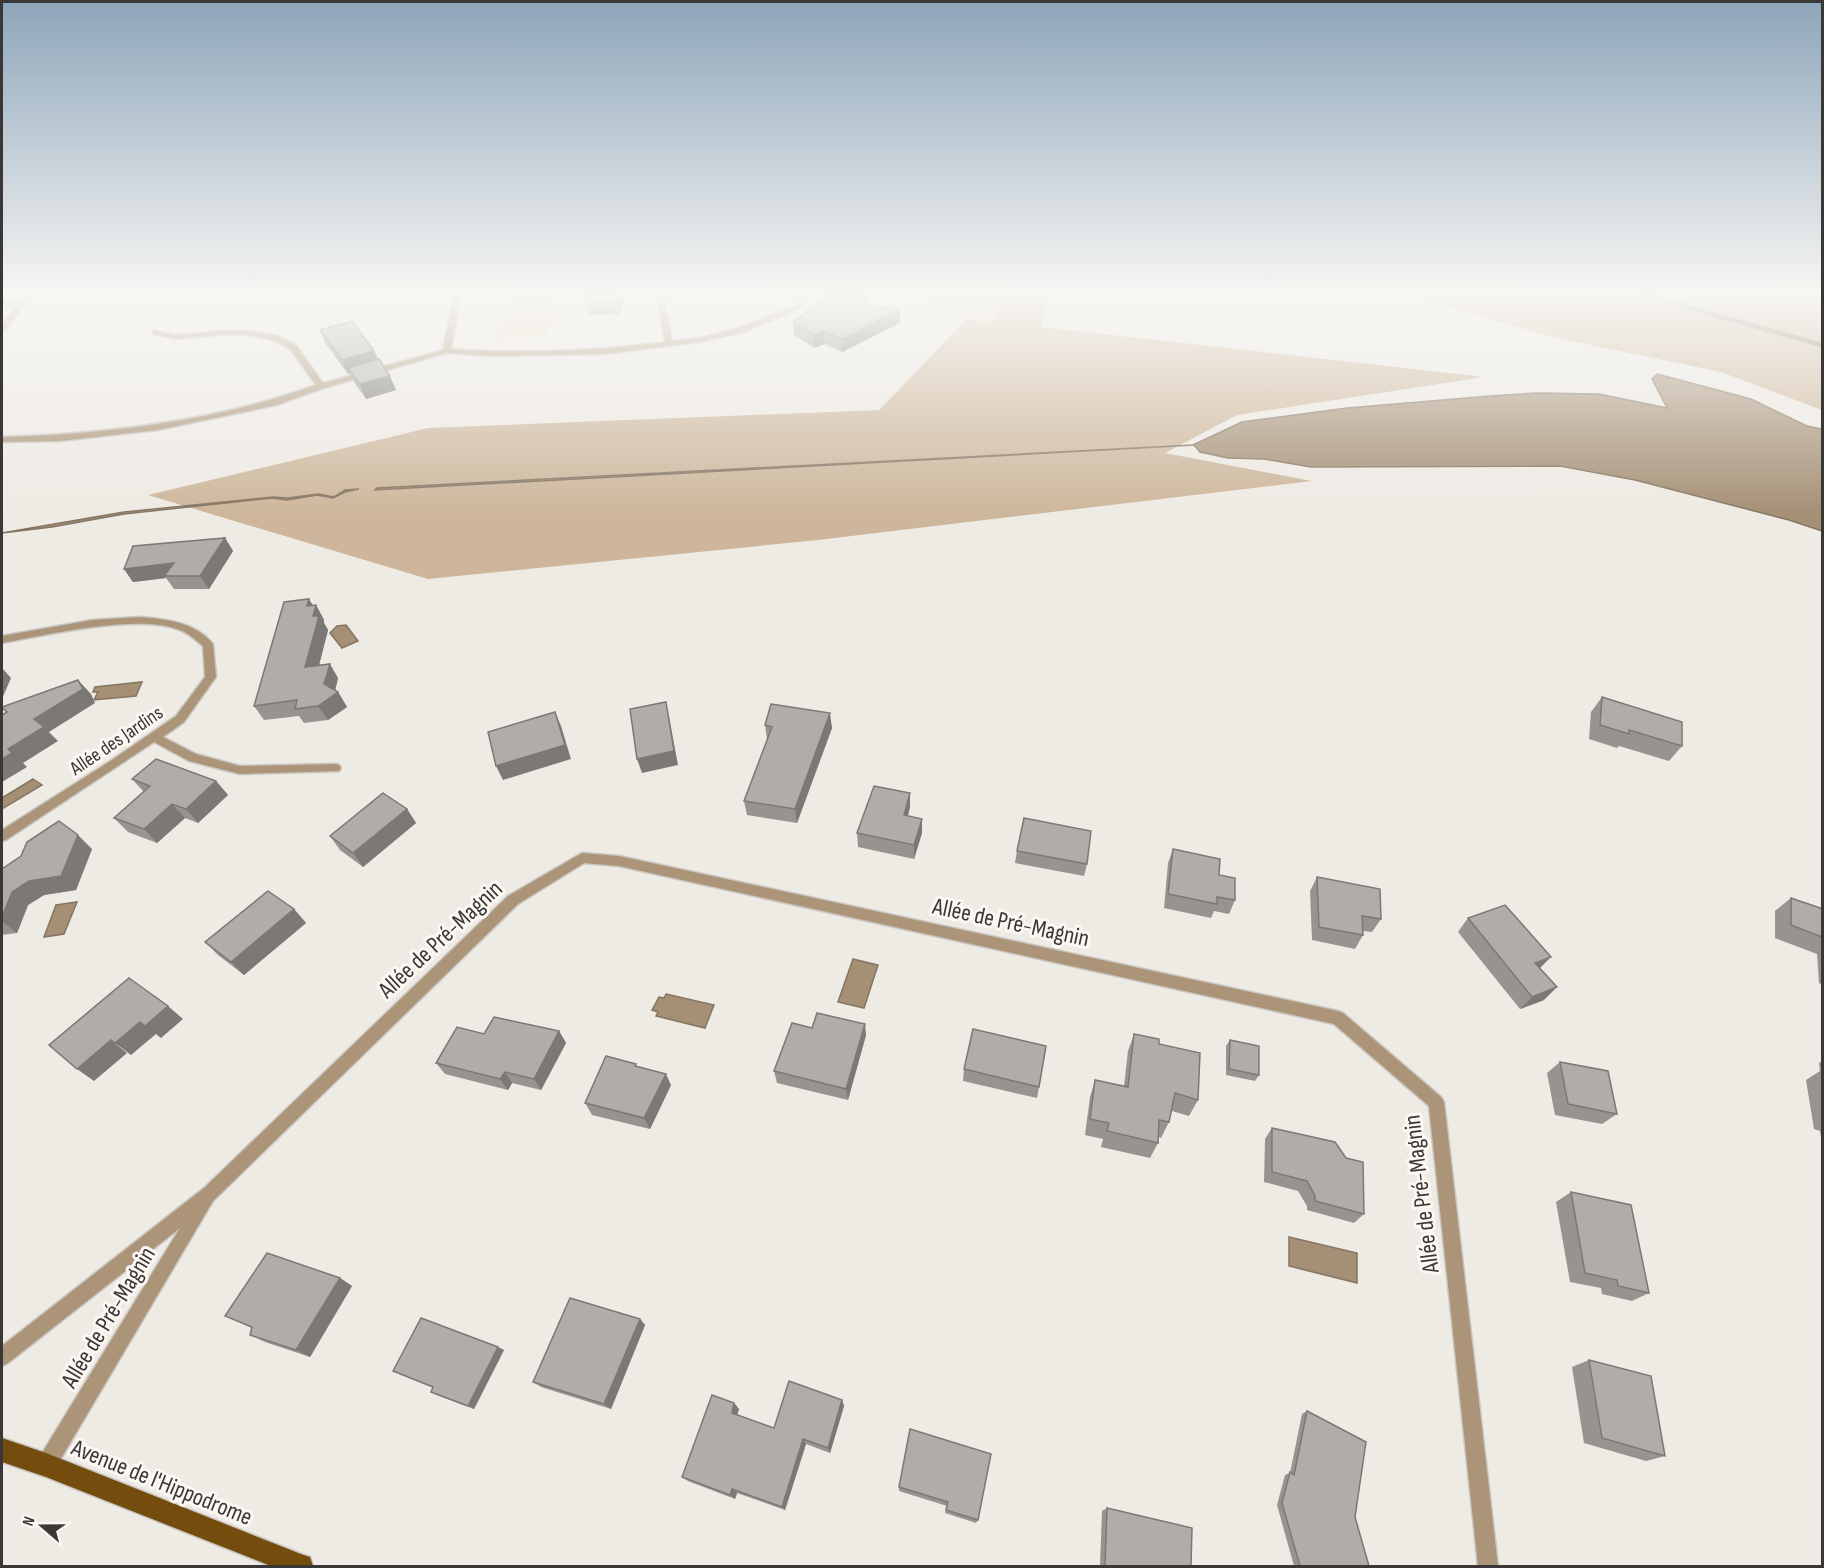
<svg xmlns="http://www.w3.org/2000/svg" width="1824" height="1568" viewBox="0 0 1824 1568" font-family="'Sofia Sans Condensed',sans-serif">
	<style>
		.green { fill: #ebdac4 }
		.forest { fill: #cdb69b }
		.water { fill: #a58f75; stroke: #857562; stroke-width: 1.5 }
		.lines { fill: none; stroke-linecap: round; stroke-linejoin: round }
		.stream { stroke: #857562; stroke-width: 5 }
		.minor-casing { stroke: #cac6c1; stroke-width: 3 }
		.primary-casing { stroke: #cac6c1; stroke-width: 3 }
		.minor { fill: #ab9478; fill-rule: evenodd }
		.primary { fill: #734c0e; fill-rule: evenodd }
		.wall { fill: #979490 }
		.shaded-wall { fill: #7b7875 }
		.building { fill: #b0aca7; stroke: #7b7875; stroke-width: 1.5 }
		.labels { text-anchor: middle; stroke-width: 6; stroke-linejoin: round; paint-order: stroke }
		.street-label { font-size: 20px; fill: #3a3836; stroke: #fcf7f2 }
		.near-street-label { font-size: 24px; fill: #3a3836; stroke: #fcf7f2 }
	</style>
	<rect width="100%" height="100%" fill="#eeeae4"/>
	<g class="green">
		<path d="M514 296H560L545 337 496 338Z"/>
		<path d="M930 296H1002L992 322 923 312Z"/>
	</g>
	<g class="forest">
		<path d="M1002 296H1049L1041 327 1484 377 1237 415 1165 453 1312 481 818 540 428 579 148 495 428 428 879 410 967 319 992 322Z"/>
		<path d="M1410 296H1812L1822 300V410L1721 372 1552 337Z"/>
	</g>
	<g class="water">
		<path d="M1657 374 1751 399 1807 426 1822 429V531L1789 520 1635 480 1560 466 1311 467 1264 459 1228 458 1200 452 1194 445 375 490 377 488 1193 445 1242 422 1347 408 1491 396 1537 393 1599 394 1667 408 1652 379Z"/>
		<path d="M359 489 345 492 333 498 317 495 287 500 272 498 124 514 52 527 2 533 124 512 273 497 288 498 318 494 334 497 345 490Z"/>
		<path d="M346 625 358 641 342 648 330 633 337 626Z"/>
		<path d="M142 682 136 696 94 700 98 692H93L95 687Z"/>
		<path d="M33 779 42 785 2 809V798Z"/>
		<path d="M77 902 64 934 44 937 56 905Z"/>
		<path d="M853 959 878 965 864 1008 838 1002Z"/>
		<path d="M666 994 714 1005 705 1028 656 1016 658 1012 652 1010 659 997 664 998Z"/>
		<path d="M1289 1237 1357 1253V1283L1289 1266Z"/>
	</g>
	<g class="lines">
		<path class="stream" d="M1647 296 1822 345"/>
		<g class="minor-casing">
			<g id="minor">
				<path d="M26 296H33L5 330H2V324L15 308 2 304V300L18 305Z"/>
				<path d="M453 296H461L451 349C523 354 594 351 665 342L656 296H664L672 341 700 338 738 328 798 304 801 296H808L804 307 744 332 700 342 605 354 491 356 447 353 324 388 277 405 158 430 60 441 2 442V437C108 434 216 421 316 385L290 349 273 340 248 335H220L176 339 153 334V330L176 335 220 331H248L278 336 296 345 323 383 443 350Z"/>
				<path d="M139 617C166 619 195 622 213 644L216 677 184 722 163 737 196 754 240 766 335 764 339 765 341 768 339 771 240 774 189 761 154 742 6 840 2 841V830L112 760 176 716 205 677 203 646C196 640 188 633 180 630 138 613 47 635 2 643V636L92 620Z"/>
				<path d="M582 853 619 856 1338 1011 1343 1013 1441 1097 1444 1102 1498 1566H1478L1429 1106 1334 1024 619 866 584 863 518 904 213 1201 53 1472 46 1474 39 1472 37 1465 39 1458 180 1228 8 1363 2 1366V1346L204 1188 508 896Z"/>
			</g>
		</g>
		<g class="primary-casing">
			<path id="primary" d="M2 1438 46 1453 301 1554 310 1557 313 1566H271L46 1477 2 1462Z"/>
		</g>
		<use href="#minor" class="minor"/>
		<use href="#primary" class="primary"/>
	</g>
	<g class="wall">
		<path d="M588 296H625L619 314 589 315 586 301Z"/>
		<path d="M829 296H867L866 304 900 310V323L842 352 824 344 814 348 794 335 793 322Z"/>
		<path d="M320 330 374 351 378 359 396 390 366 399 354 382 350 373 348 374 326 344Z"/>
		<path d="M225 538 233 551 209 589H174L166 578 133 582 124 569Z"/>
		<path d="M316 605 324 620V623L328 630 319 665 338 678 335 691 338 692 347 707 328 720 304 723 299 716 264 720 254 706Z"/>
		<path d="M1602 697 1682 746 1669 761 1619 746 1617 748 1589 739 1591 712Z"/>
		<path d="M765 725 832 728 797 823 747 815 744 801 767 740Z"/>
		<path d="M132 779 216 781 228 795 198 823 185 818 157 843 128 832 114 818 144 792Z"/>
		<path d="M910 807 908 816 922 833 914 859 858 847 857 833Z"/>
		<path d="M407 809 416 823 363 867 340 850 330 836Z"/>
		<path d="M92 849 76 890 44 895 28 905 17 933 2 935V869Z"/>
		<path d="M1173 849 1219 875 1235 900 1229 914 1214 911 1211 918 1164 908 1168 863Z"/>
		<path d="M1017 851 1087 864 1084 876 1015 863Z"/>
		<path d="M1317 877 1381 919 1372 932 1363 931V935L1355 949 1312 940 1310 891Z"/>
		<path d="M1791 898 1822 910V985L1819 983 1817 954 1775 938V911Z"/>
		<path d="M294 909 306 923 244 975 218 955 205 942Z"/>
		<path d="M1468 918 1544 1000 1520 1009 1458 932Z"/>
		<path d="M812 1028 866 1035 848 1100 777 1083 774 1071Z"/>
		<path d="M559 1031 566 1043 541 1090 512 1083 508 1090 445 1074 436 1063 484 1034Z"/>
		<path d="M1134 1034 1159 1044 1198 1100 1189 1116 1172 1111 1169 1122 1161 1138 1158 1137V1143L1150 1158 1101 1147 1103 1139 1085 1135 1090 1097 1095 1080 1124 1086 1128 1051Z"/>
		<path d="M1230 1040 1259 1075 1255 1081 1226 1075V1046Z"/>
		<path d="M1822 1061V1145L1820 1131 1814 1129 1806 1080 1820 1071 1819 1063Z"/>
		<path d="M1560 1062 1617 1114 1602 1124 1555 1115 1547 1073Z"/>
		<path d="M637 1067 671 1085 650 1129 592 1115 585 1103Z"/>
		<path d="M964 1069 1039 1087 1037 1098 963 1081Z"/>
		<path d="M1272 1128 1364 1214 1354 1223 1307 1210V1206L1298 1191 1264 1182 1265 1139Z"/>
		<path d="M1571 1192 1649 1293 1632 1301 1602 1294 1601 1288 1570 1282 1556 1202Z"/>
		<path d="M340 1278 352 1286 310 1357 265 1342 250 1335 252 1328 225 1316Z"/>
		<path d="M640 1319 645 1325 611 1409 541 1387 533 1382Z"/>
		<path d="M504 1350 474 1409 437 1395 431 1392 433 1387 393 1371Z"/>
		<path d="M1589 1360 1665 1456 1646 1461 1584 1443 1572 1367Z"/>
		<path d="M842 1400 844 1406 830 1453 806 1444 785 1510 737 1493 735 1499 688 1481 682 1477 734 1403 739 1409 737 1415 774 1428Z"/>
		<path d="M1307 1411 1355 1517 1369 1566H1294L1277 1505 1285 1475 1290 1473 1302 1414Z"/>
		<path d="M991 1454 978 1520 976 1523 945 1513 947 1506 899 1491V1487Z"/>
		<path d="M1107 1508 1191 1566H1100L1102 1511Z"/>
	</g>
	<g class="shaded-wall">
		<path d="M618 296H625L619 314 616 301Z"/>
		<path d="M864 296H867L864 317 863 304Z"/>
		<path d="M900 310V323L842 352V339Z"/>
		<path d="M824 331V344L814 348 813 335Z"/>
		<path d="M374 351 380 365 348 368 350 373 348 374 342 360Z"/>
		<path d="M390 376 396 390 366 399 360 384Z"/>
		<path d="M225 538 233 551 209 589 200 576Z"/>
		<path d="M174 563 164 576 166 578 133 582 124 569Z"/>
		<path d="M309 599 315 609 316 605 324 620V623L328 630 315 681 305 667 307 606Z"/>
		<path d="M330 664 338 678 334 695 338 692 347 707 328 720 318 706Z"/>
		<path d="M2 668 11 678 2 699Z"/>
		<path d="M78 680 91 694 95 703 49 732 58 741 23 763 27 767 2 782V759L8 749 34 719Z"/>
		<path d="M666 702 669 717 678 765 642 773 637 759Z"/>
		<path d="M555 712 561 726 571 759 503 780 496 766Z"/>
		<path d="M830 713 832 728 797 823 795 809Z"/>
		<path d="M216 781 228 795 198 823 186 809Z"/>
		<path d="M910 793V807L904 829V815Z"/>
		<path d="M172 804 185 818 157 843 144 829Z"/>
		<path d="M407 809 416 823 363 867 353 853Z"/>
		<path d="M922 819V833L914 859V845Z"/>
		<path d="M78 835 92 849 76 890 44 895 28 905 17 933 2 921V917L12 892Z"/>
		<path d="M294 909 306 923 244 975 231 962Z"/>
		<path d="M1551 957 1538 970 1535 963Z"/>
		<path d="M1557 987 1544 1000 1520 1009 1532 997Z"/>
		<path d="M168 1006 183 1019 161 1038 156 1034 131 1055 115 1043 140 1022Z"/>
		<path d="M865 1024 866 1035 848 1100 846 1089Z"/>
		<path d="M559 1031 566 1043 541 1090 534 1079Z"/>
		<path d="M111 1040 127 1053 94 1081 77 1069Z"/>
		<path d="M505 1072 512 1083 508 1090 500 1079Z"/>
		<path d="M666 1074 671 1085 650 1129 644 1118Z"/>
		<path d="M340 1278 352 1286 310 1357 296 1350Z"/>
		<path d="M640 1319 645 1325 611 1409 604 1404Z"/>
		<path d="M498 1347 504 1350 474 1409 468 1406Z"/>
		<path d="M842 1400 844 1406 830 1453 828 1448Z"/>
		<path d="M734 1403 739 1409 736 1418 732 1413Z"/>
		<path d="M803 1439 806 1444 785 1510 782 1507Z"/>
		<path d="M732 1489 737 1493 735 1499 730 1495Z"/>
	</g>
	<g class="building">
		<path d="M588 296H618L616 301H586Z"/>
		<path d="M829 296H864L863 304 900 310 842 339 824 331 813 335 793 322Z"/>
		<path d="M352 321 374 351 342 360 320 330Z"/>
		<path d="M379 359 390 376 360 384 348 368Z"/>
		<path d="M225 538 200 576H164L174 563 124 569 133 546Z"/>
		<path d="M309 599 307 606 316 605 313 616H319L305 667 330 664 324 684 338 692 318 706 295 709 297 700 254 706 284 602Z"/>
		<path d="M78 680 83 689 34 719 44 727 8 749 12 753 2 759V715L7 712 2 708V707Z"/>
		<path d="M1602 697 1682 722V746L1629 730V734L1600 725Z"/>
		<path d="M666 702 674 751 637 759 630 709Z"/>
		<path d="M771 704 830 713 795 809 744 801 772 727 765 725Z"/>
		<path d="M555 712 565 745 496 766 488 732Z"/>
		<path d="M156 759 216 781 186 809 172 804 144 829 114 818 150 786 132 779Z"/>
		<path d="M874 786 910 793 904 815 922 819 914 845 857 833Z"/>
		<path d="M383 793 407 809 353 853 330 836Z"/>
		<path d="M1024 818 1091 831 1087 864 1017 851Z"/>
		<path d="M59 821 78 835 61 876 29 881 12 892 2 917V869L21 856 27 842Z"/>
		<path d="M1173 849 1220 859 1219 875 1235 878V900L1217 897V904L1168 894Z"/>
		<path d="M1317 877 1380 889 1381 919 1362 916 1363 935 1319 927Z"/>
		<path d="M268 891 294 909 231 962 205 942Z"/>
		<path d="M1791 898 1820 908 1822 910V937L1791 925Z"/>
		<path d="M1505 905 1551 957 1535 963 1557 987 1532 997 1468 918Z"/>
		<path d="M129 978 168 1006 145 1026 140 1022 115 1043 111 1040 77 1069 49 1045Z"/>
		<path d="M817 1013 865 1024 846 1089 774 1071 792 1023 812 1028Z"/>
		<path d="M494 1017 559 1031 534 1079 505 1072 500 1079 436 1063 457 1027 484 1034Z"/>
		<path d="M973 1029 1046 1046 1039 1087 964 1069Z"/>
		<path d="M1134 1034 1159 1039V1044L1200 1053 1198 1100 1175 1093 1169 1122 1159 1120 1158 1143 1107 1131 1109 1123 1090 1119 1095 1080 1128 1087Z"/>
		<path d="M1230 1040 1259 1046V1075L1229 1069Z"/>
		<path d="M606 1056 636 1064 635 1066 666 1074 644 1118 585 1103Z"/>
		<path d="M1560 1062 1608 1071 1617 1114 1568 1104Z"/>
		<path d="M1272 1128 1335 1142 1346 1158 1363 1162 1364 1214 1315 1201V1196L1307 1181 1272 1172Z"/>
		<path d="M1571 1192 1631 1205 1649 1293 1618 1286 1617 1280 1585 1273Z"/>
		<path d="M267 1253 340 1278 296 1350 250 1335 252 1327 225 1316Z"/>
		<path d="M570 1298 640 1319 604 1404 533 1382Z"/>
		<path d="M421 1318 498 1347 468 1406 431 1392 433 1387 393 1371Z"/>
		<path d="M1589 1360 1651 1376 1665 1456 1602 1438Z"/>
		<path d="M789 1381 842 1400 828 1448 803 1439 782 1507 732 1489 730 1495 682 1477 712 1395 734 1403 732 1413 774 1428Z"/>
		<path d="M1307 1411 1366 1442 1355 1517 1369 1566H1300L1282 1503 1290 1472 1294 1475Z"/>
		<path d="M910 1429 991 1454 978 1520 946 1510 948 1502 899 1487Z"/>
		<path d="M1107 1508 1192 1528 1191 1566H1105Z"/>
	</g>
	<linearGradient id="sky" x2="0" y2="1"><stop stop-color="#8da5ba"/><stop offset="0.57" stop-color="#f7f6f3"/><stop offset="1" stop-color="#f7f6f3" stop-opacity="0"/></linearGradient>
	<rect width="1824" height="516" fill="url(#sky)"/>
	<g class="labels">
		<g class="street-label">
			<text transform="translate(116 740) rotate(-34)" y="7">Allée des Jardins</text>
		</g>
		<g class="near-street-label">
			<text transform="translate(1011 922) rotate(12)" y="8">Allée de Pré-Magnin</text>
			<text transform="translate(440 939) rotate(-43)" y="8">Allée de Pré-Magnin</text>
			<text transform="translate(1421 1194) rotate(-97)" y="8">Allée de Pré-Magnin</text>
			<text transform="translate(108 1317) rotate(-59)" y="8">Allée de Pré-Magnin</text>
			<text transform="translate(162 1482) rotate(22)" y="8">Avenue de l'Hippodrome</text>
		</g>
	</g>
	<rect width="1824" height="1568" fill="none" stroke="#3a3836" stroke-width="6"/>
	<g transform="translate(42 1526) rotate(290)" stroke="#fcf7f2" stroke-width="4.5" paint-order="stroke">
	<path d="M0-4.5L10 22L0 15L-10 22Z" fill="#3a3836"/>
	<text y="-9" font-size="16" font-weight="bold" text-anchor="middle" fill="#3a3836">N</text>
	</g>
</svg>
